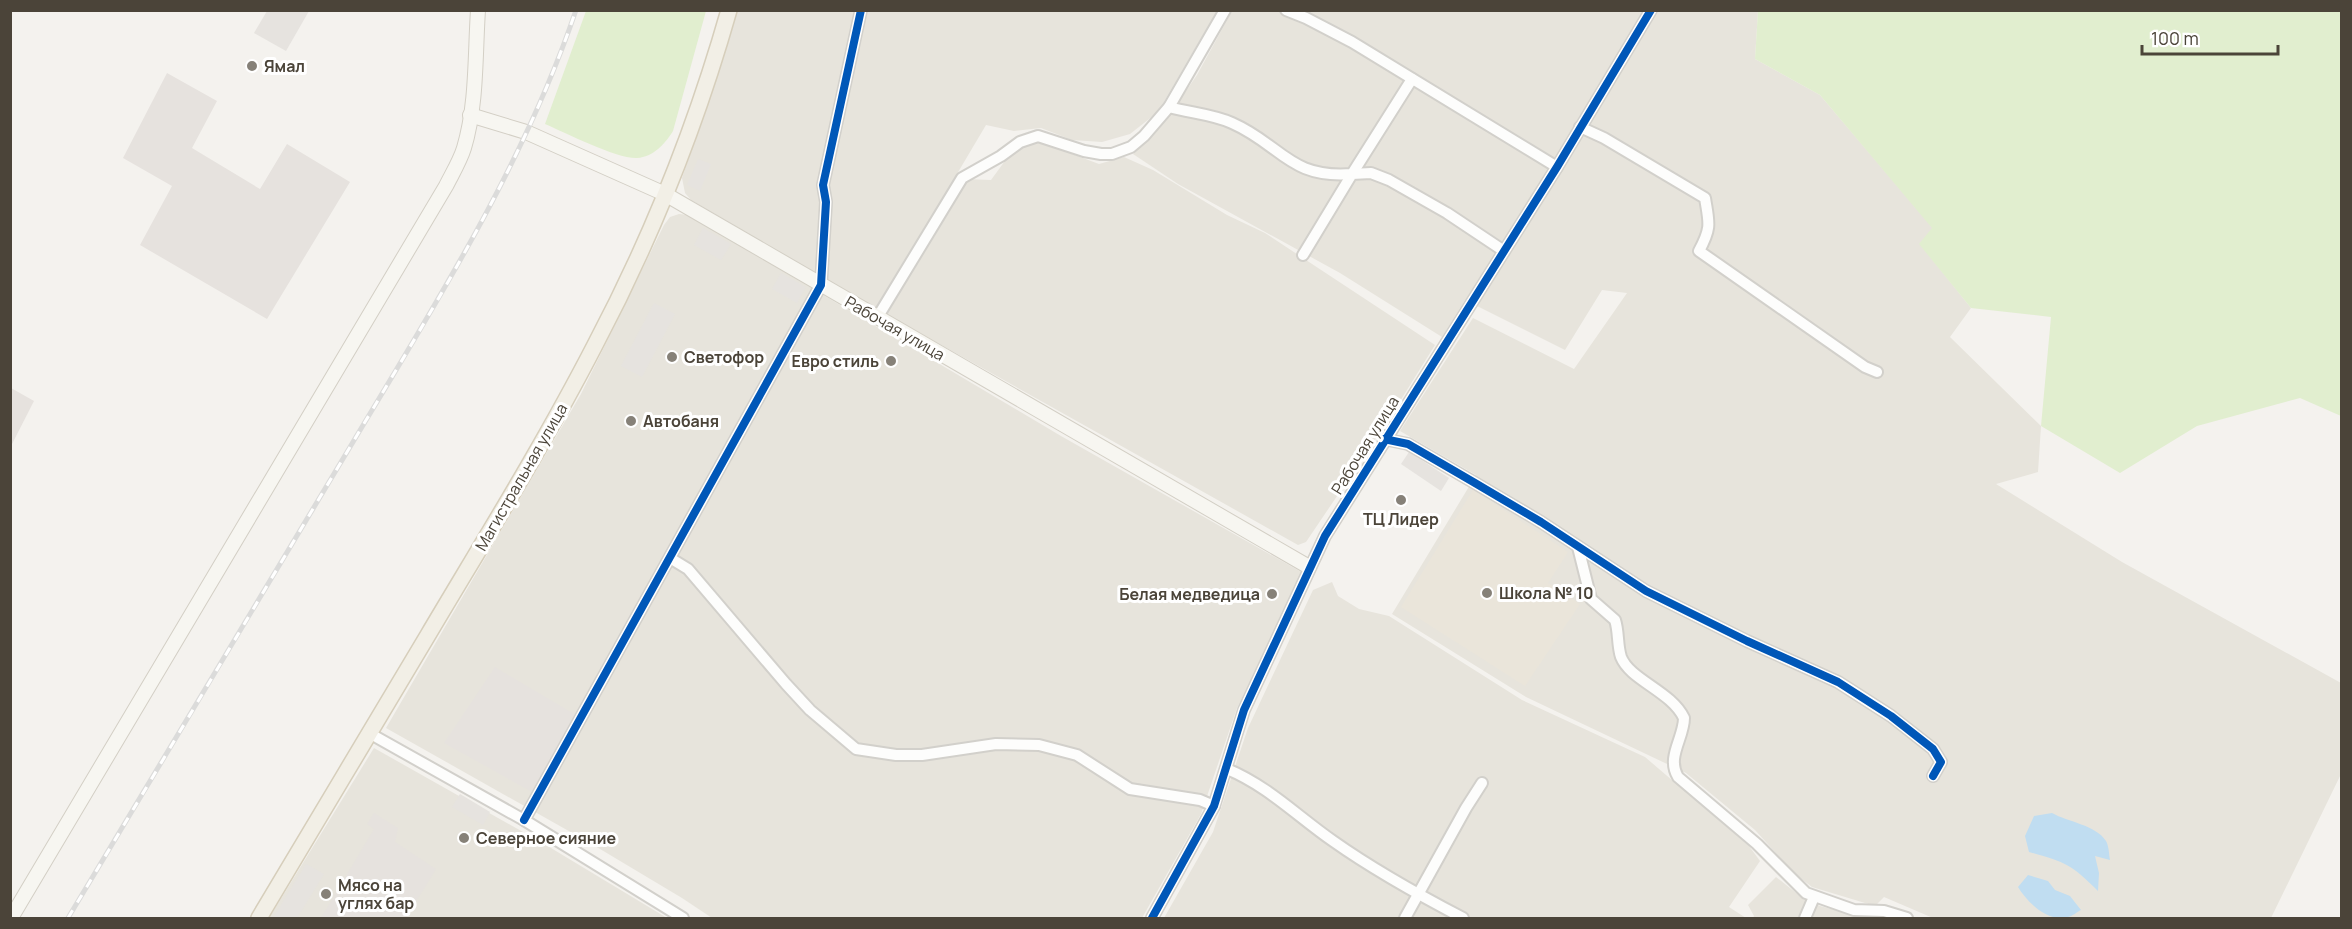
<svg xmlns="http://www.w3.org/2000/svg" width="2352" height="929" viewBox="0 0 2352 929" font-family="Manrope,sans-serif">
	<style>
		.residential { fill: #e7e4dc }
		.industrial { fill: #e6e2de }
		.education { fill: #eae5da }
		.green { fill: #e1eecf }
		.parking { fill: #e6e3df }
		.water { fill: #c0ddf1 }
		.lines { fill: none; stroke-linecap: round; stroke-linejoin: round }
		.street-casing { stroke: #d2d0cb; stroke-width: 14 }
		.secondary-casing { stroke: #d3cfc5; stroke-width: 16 }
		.primary-casing { stroke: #d6cebb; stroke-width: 18 }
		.street { stroke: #fdfdfc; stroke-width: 10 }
		.secondary { stroke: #f7f6f1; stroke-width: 14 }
		.primary { stroke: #f2efe6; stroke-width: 15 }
		.rail-casing { stroke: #dbdbda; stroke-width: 5 }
		.rail { stroke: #fff; stroke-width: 3; stroke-dasharray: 9; stroke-linecap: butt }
		.cycleway-casing { stroke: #fff; stroke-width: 11 }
		.cycleway { stroke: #0057b8; stroke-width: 8 }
		.poi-dot { fill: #868178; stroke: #fff; stroke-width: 2 }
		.labels { text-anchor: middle; stroke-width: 6; stroke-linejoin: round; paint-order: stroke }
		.poi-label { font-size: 16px; font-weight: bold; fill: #4b4439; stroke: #fff; text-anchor: start }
		.street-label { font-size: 16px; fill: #4b4439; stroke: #fff }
	</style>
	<rect width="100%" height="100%" fill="#f4f2ee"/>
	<g class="residential">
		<path d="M736 11H1217L1158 112 1130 134 1102 142 1072 140 1041 128 1014 131 986 125 877 309 691 200 685 193 682 178 709 101Z"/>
		<path d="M1232 11H1758L1755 59 1820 95 1933 228 1920 244 1971 308 1950 337 2041 426 2038 472 1996 484 2122 562 2341 683V774L2271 918H1933L1884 897 1875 906 1812 887 1795 874 1755 830 1686 773 1526 697 1392 614 1476 475 1400 431 1473 318 1574 369 1627 293 1602 290 1565 350 1465 300 1442 337 1340 273 1178 184 1133 154 1166 120 1197 75Z"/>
		<path d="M1040 142 1099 164 1124 157 1153 170 1227 215 1265 233 1435 345 1387 422 1306 542 1298 545 886 314 966 179 991 180 1010 154 1026 143Z"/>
		<path d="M679 214 688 215 1061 436 1303 573 1237 708 1201 814 1142 918H712L682 898 590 843 386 728 581 394 664 225 670 217Z"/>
		<path d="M1332 582 1338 596 1359 609 1389 616 1522 700 1645 757 1749 846 1760 861 1729 907 1746 918H1164L1213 832 1248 728 1313 590Z"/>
		<path d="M374 748 546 845 667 918H269Z"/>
		<path d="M1776 877 1800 896 1820 906 1850 914 1889 918H1753L1754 916 1748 905Z"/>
	</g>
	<g class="industrial">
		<path d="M167 73 217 101 192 148 260 189 287 144 350 182 267 319 140 245 172 186 123 158Z"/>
		<path d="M11 388 34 401 11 446Z"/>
		<path d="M495 667 576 715 532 792 444 743Z"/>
		<path d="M374 813 398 828 395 842 436 869 406 918H321L374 829 367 824Z"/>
	</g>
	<path class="education" d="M1473 490 1568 552 1548 583 1580 604 1525 686 1401 607Z"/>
	<g class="green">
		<path d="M586 11H706L673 131C665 144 653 157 637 158 617 159 566 133 545 124Z"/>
		<path d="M1758 11H2341V416L2300 398 2197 426 2120 473 2041 426 2051 317 1971 308 1919 244 1932 228 1820 95 1755 59Z"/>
	</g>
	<g class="parking">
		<path d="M267 11H309L286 51 254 33Z"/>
		<path d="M698 159 711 164 700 191 687 185Z"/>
		<path d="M703 228 731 244 721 260 694 245Z"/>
		<path d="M781 273 806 287 797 303 772 289Z"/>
		<path d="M654 303 675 314 642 377 621 366Z"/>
		<path d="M1409 452 1449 478 1441 491 1401 464Z"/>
		<path d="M460 794 490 812 483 825 452 807Z"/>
		<path d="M306 864 324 874 297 918H273Z"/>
	</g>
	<g class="water">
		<path d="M2052 813C2068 822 2096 825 2106 841 2109 846 2109 855 2110 860L2095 856 2099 873 2098 891C2071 864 2065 862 2029 852L2025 836 2034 816Z"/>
		<path d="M2028 875 2048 881 2055 890 2070 896 2081 910C2077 912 2073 916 2068 917 2048 923 2027 902 2018 887Z"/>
	</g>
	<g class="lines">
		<g class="street-casing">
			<g id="street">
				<path d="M1286 10 1306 18 1352 42 1557 167"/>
				<path d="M1169 107C1190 113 1212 114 1232 123 1282 145 1289 179 1352 174L1412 79"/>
				<path d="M1580 127 1604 138 1705 198C1709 223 1712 227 1699 251L1865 367 1877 372"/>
				<path d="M1303 255 1352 174 1371 173 1389 180 1447 213 1504 251"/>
				<path d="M877 318 962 178 1001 156 1020 142 1038 136 1084 151 1101 154H1112L1131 147 1144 136 1169 107 1225 10"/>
				<path d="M1384 439 1408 444 1475 483 1541 522 1646 591 1747 641 1838 682 1891 716 1933 749 1941 762 1933 776"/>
				<path d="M1578 547 1591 599 1615 620C1619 632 1617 645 1621 657 1630 680 1671 691 1684 718 1684 738 1666 757 1678 777L1757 844 1806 893 1854 910 1884 911 1907 918"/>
				<path d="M670 558 688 569 786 684 810 710 856 749 896 755H922L996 744 1039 745 1077 755 1130 789 1200 800 1214 806"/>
				<path d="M369 733 524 820 683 918"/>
				<path d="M1227 769C1268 786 1297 816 1333 841 1374 870 1419 895 1463 918"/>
				<path d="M524 820 821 285 826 202 823 185 861 10"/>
				<path d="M1152 918 1214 806 1244 710 1325 536 1557 167 1651 10"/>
				<path d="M1405 918 1466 808 1482 783"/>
				<path d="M1805 918 1814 897"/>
			</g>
		</g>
		<g class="secondary-casing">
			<g id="secondary">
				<path d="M470 115 526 132 665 194 1309 567"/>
				<path d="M11 918 446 186C452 174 460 161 464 148 477 105 475 55 478 10"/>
			</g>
		</g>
		<g class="primary-casing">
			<path id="primary" d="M259 918C316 824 371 729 428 635 485 539 544 444 595 345 651 239 696 126 729 10"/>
		</g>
		<use href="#street" class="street"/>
		<use href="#secondary" class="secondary"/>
		<use href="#primary" class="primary"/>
		<g class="rail-casing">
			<path id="rail" d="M68 918C163 760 258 601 353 442 436 303 524 164 576 10"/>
		</g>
		<use href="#rail" class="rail"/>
		<g class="cycleway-casing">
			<g id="cycleway">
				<path d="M1384 439 1408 444 1475 483 1541 522 1646 591 1747 641 1838 682 1891 716 1933 749 1941 762 1933 776"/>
				<path d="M524 820 821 285 826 202 823 185 861 10"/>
				<path d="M1152 918 1214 806 1244 710 1325 536 1557 167 1651 10"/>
			</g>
		</g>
		<use href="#cycleway" class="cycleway"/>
	</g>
	<g class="poi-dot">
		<circle cx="252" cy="66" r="6"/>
		<circle cx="672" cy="357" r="6"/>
		<circle cx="891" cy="361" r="6"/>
		<circle cx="631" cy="421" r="6"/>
		<circle cx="1401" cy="500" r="6"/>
		<circle cx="1487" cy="593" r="6"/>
		<circle cx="1272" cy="594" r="6"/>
		<circle cx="464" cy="838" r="6"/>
		<circle cx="326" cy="894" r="6"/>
	</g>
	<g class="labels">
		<g class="poi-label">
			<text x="264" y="72">Ямал</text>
			<text x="684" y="363">Светофор</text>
			<text x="879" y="367" text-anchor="end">Евро стиль</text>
			<text x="643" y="427">Автобаня</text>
			<text x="1401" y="525" text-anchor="middle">ТЦ Лидер</text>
			<text x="1499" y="599">Школа № 10</text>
			<text x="1260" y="600" text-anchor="end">Белая медведица</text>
			<text x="476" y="844">Северное сияние</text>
			<text x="338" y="891">Мясо на<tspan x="338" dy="18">углях бар</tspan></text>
		</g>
		<g class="street-label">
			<text transform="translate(895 328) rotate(30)" y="6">Рабочая улица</text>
			<text transform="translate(1365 445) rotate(-58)" y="6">Рабочая улица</text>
			<text transform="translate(521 477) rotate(-60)" y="6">Магистральная улица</text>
		</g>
	</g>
	<rect width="2352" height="929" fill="none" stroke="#4b4439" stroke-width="24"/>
	<path d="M2142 45v9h136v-9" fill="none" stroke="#4b4439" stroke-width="3"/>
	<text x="2151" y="45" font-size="18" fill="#4b4439" stroke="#ffffff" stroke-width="4.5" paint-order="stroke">100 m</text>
</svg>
